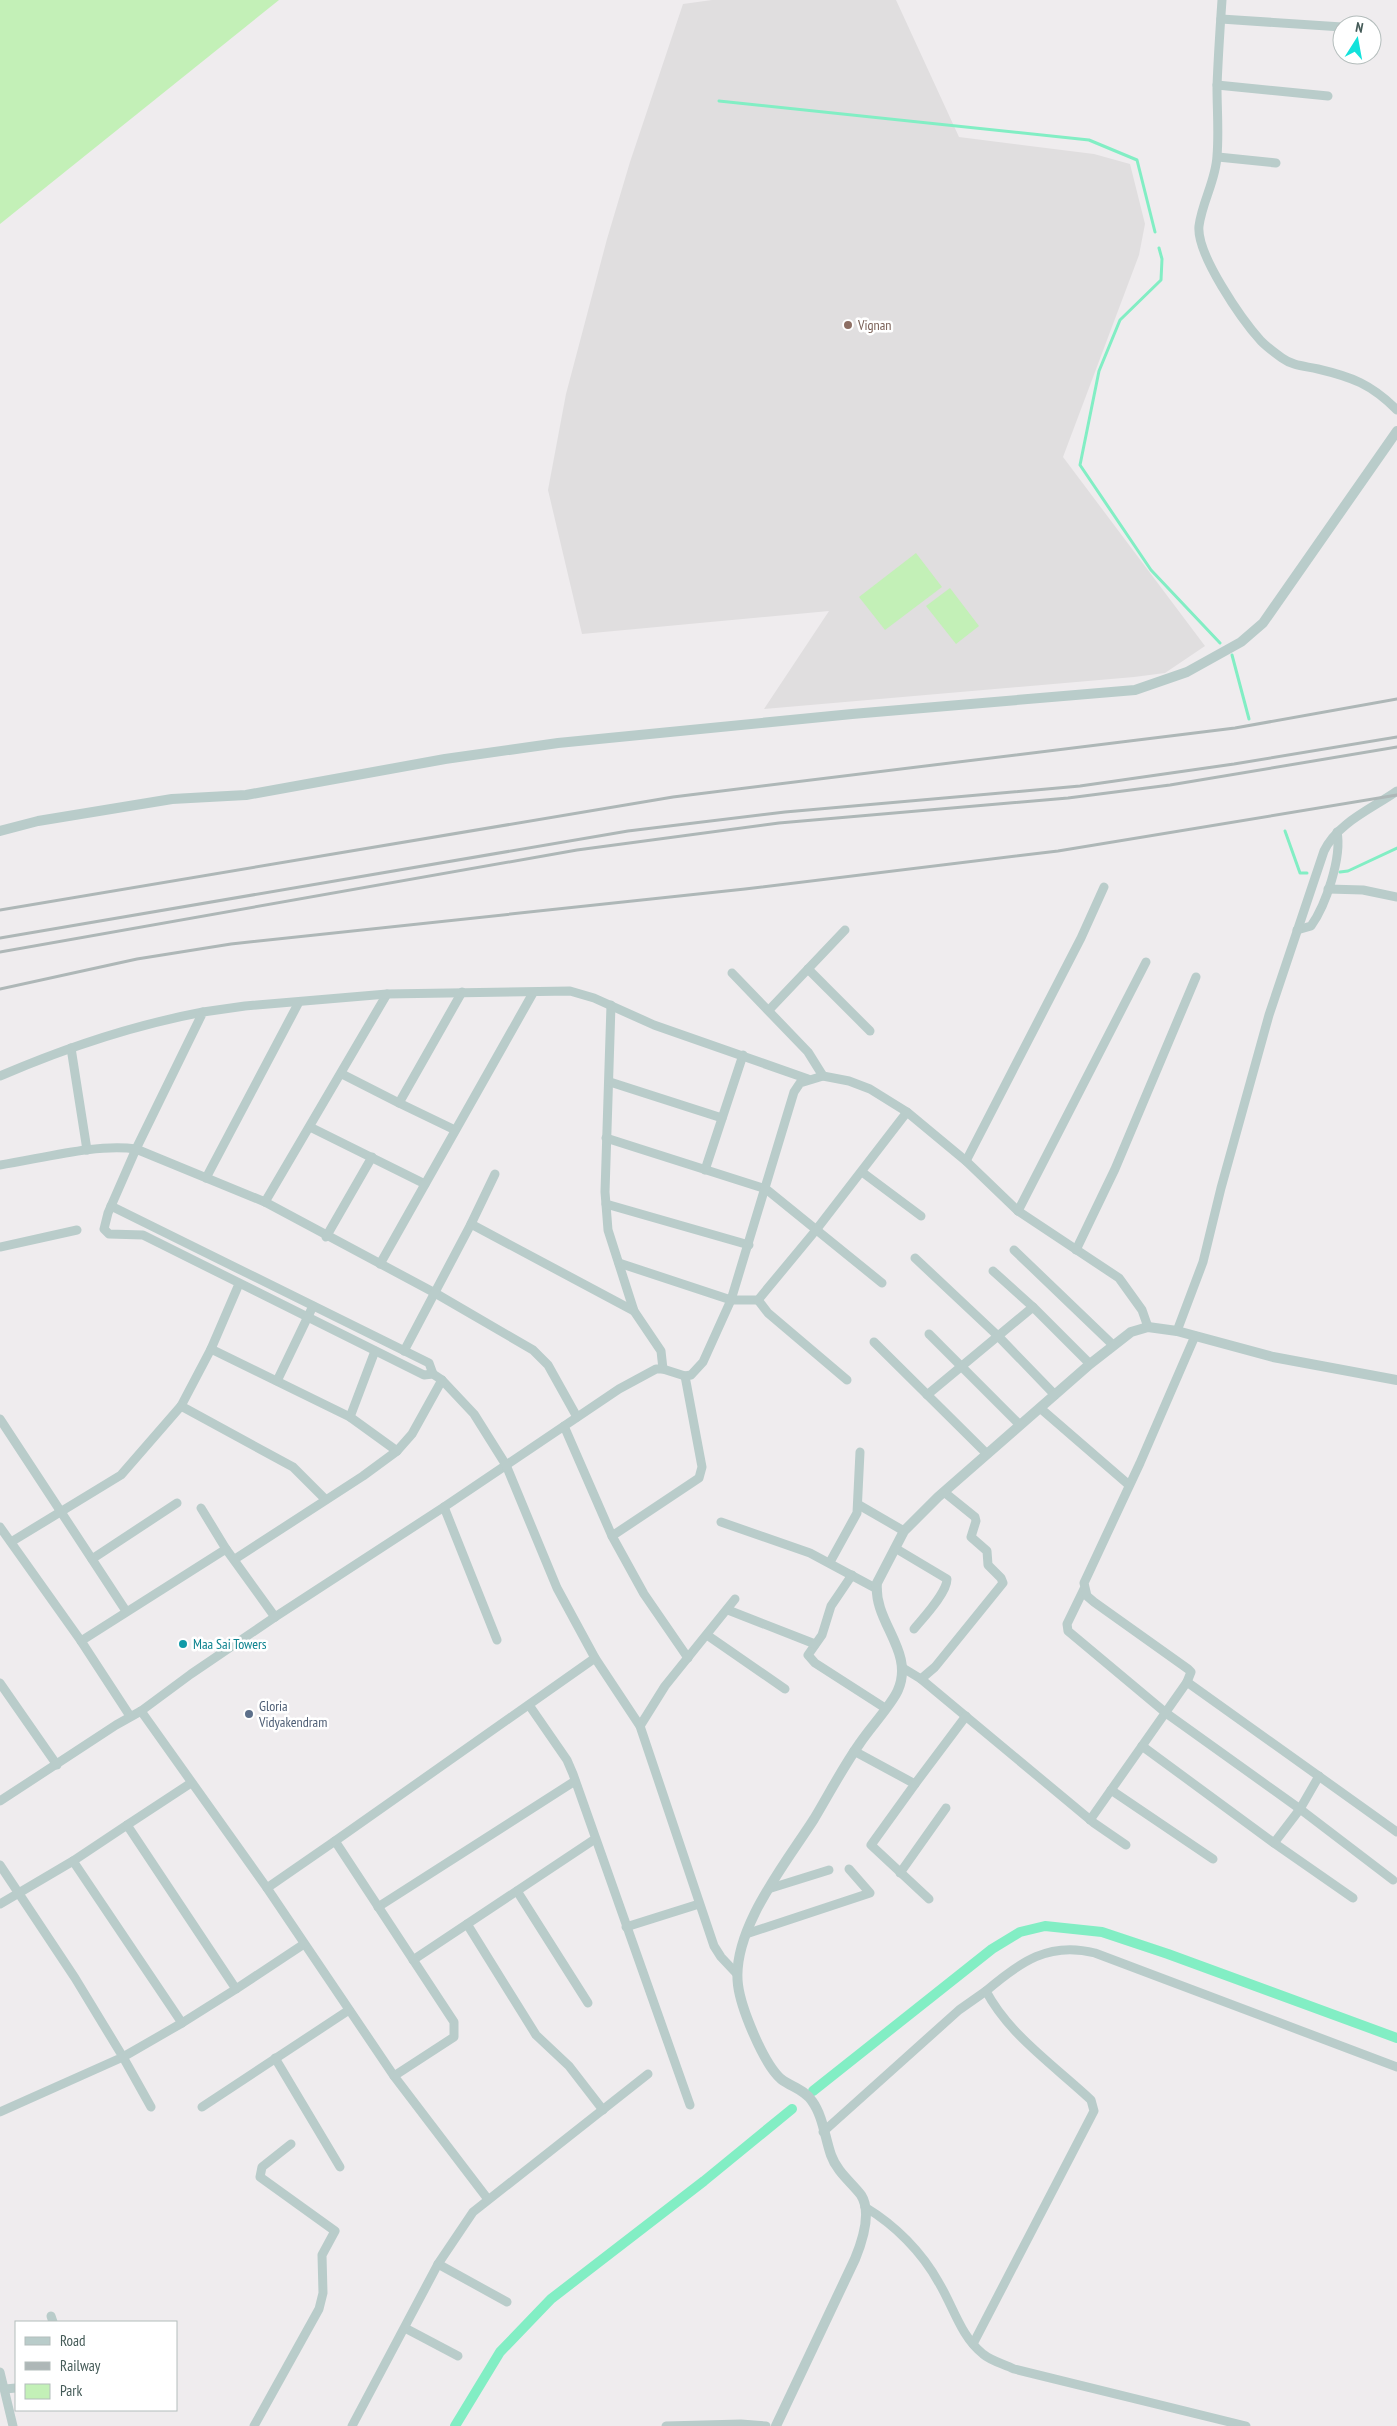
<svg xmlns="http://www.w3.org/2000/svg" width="1397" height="2426" viewBox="0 0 1397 2426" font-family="'PT Sans Narrow',sans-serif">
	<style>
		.education { fill: #e0dedf }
		.green { fill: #c3f0b7 }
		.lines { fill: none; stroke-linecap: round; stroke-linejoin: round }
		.stream { stroke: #82eec4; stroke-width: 3 }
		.canal { stroke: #82eec4; stroke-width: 10 }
		.minor { stroke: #b9ccca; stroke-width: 9 }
		.tertiary { stroke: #b9ccca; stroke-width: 10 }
		.rail { stroke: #aeb7b7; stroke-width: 3 }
		.education-dot { fill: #8d6e63; stroke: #fff; stroke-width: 2 }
		.culture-dot { fill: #0f9aa8; stroke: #fff; stroke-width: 2 }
		.service-dot { fill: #5c6f8a; stroke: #fff; stroke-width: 2 }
		.labels { text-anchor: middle; stroke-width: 5; stroke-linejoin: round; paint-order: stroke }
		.education-label { font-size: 14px; fill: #785e54; stroke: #fff; text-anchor: start }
		.culture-label { font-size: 14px; fill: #0d838f; stroke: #fff; text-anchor: start }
		.service-label { font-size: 14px; fill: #4e5e75; stroke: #fff; text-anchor: start }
	</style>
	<rect width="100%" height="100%" fill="#efecee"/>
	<path class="education" d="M712 0H896L959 137 1094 154 1130 164 1145 224 1139 255 1063 457 1205 646 1165 673 1134 677 764 709 829 611 582 634 548 490 566 394 607 239 630 162 683 4Z"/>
	<g class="green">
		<path d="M0 0H279L0 224Z"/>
		<path d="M916 553 942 587 885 630 859 597Z"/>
		<path d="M950 588 979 626 956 644 926 606Z"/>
	</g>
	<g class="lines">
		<g class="stream">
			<path d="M719 101 1089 140 1137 160 1155 232"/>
			<path d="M1159 248 1162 259 1161 280 1120 320 1099 371 1080 465 1151 570 1220 643"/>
			<path d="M1232 655 1249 719"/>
			<path d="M1285 831 1300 873H1307"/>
			<path d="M1340 872 1348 871 1397 848"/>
		</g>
		<g class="canal">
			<path d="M813 2091 992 1949 1020 1932 1045 1926 1102 1932 1168 1954 1397 2038"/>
			<path d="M455 2426 500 2352 551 2299 704 2181 792 2109"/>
		</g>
		<g class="minor">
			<path d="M1222 0C1220 29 1218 58 1217 87 1217 110 1219 133 1217 156 1216 180 1202 202 1199 226 1196 254 1242 320 1261 341 1267 347 1275 353 1282 358 1293 366 1305 366 1318 369 1352 377 1371 384 1397 410"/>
			<path d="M1221 19 1342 27"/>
			<path d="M1217 85 1328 96"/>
			<path d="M1218 157 1276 163"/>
			<path d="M1328 889 1363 890 1397 897"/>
			<path d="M1297 930 1311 926C1326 905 1342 857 1337 832"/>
			<path d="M808 969 870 1031"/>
			<path d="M732 973 808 1052 823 1076"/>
			<path d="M611 1005 605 1192 608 1230 634 1311 661 1351 663 1369"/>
			<path d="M769 1010 845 930"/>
			<path d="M71 1048 87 1150"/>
			<path d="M342 1074 399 1103 462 992"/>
			<path d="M0 1076C65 1048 134 1025 203 1012"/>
			<path d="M610 1082 722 1118"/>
			<path d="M399 1103 455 1130"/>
			<path d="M310 1127 425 1184"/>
			<path d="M606 1138 766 1189 882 1283"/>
			<path d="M966 1161 1081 938 1104 887"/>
			<path d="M0 1165C40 1159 97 1143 136 1149L265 1202 435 1293 533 1350 548 1365 577 1417"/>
			<path d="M705 1170 743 1055"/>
			<path d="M862 1172 921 1216"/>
			<path d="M206 1178 299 1002"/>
			<path d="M265 1202 387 994"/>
			<path d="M606 1204 749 1245"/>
			<path d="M111 1206 429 1363 433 1374"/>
			<path d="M1018 1211 1146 962"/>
			<path d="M471 1224 495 1174"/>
			<path d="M326 1237 372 1157"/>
			<path d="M0 1247 77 1230"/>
			<path d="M1014 1250 1113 1345"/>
			<path d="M1076 1250 1115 1169 1196 977"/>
			<path d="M915 1258 998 1336 1055 1395"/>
			<path d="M619 1263 731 1300H758L816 1230 907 1112"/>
			<path d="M380 1264 533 993"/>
			<path d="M993 1271 1033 1307"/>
			<path d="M239 1284 211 1349 181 1406 293 1467 325 1499"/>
			<path d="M758 1300 768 1313 847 1380"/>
			<path d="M1177 1331 1203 1262 1221 1188 1269 1015 1324 851C1337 823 1373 808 1397 791"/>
			<path d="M929 1334 1020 1425"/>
			<path d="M874 1342 987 1454"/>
			<path d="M211 1349 350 1417 397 1451"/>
			<path d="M404 1351 471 1224 634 1311"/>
			<path d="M277 1381 313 1306"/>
			<path d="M927 1395 1033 1307 1090 1364"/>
			<path d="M1040 1408 1129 1485"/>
			<path d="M350 1417 375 1351"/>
			<path d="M0 1419 126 1611"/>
			<path d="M564 1426 612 1536 644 1594 688 1658"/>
			<path d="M859 1505 904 1531"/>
			<path d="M444 1507 497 1640"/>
			<path d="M201 1508 226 1549"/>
			<path d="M721 1522 810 1553 877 1589"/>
			<path d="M0 1527 81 1641 130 1716"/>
			<path d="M612 1536 699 1478 702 1467 685 1376"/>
			<path d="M11 1542 121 1475 181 1406"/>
			<path d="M895 1548 947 1579C947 1593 923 1618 914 1629"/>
			<path d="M92 1559 177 1503"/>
			<path d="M235 1559 363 1476 397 1451 412 1434 442 1380"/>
			<path d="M830 1562 857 1513 860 1452"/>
			<path d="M852 1575 831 1606 822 1635 808 1655 815 1663 885 1708"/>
			<path d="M1084 1589 1067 1624 1068 1631 1166 1713 1300 1809 1393 1880"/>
			<path d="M728 1610 815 1644"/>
			<path d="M707 1635 785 1689"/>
			<path d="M81 1641 226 1549 275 1617"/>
			<path d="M903 1668 921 1679 1094 1823 1126 1845"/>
			<path d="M921 1679 935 1667 1003 1583 1001 1578 988 1565 987 1551 971 1537 976 1521 975 1517 944 1492"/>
			<path d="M1187 1682 1191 1672 1188 1669 1094 1602 1087 1596 1084 1583 1140 1463 1195 1336"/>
			<path d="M0 1683 57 1765"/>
			<path d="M529 1705 567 1760 573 1774 690 2105"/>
			<path d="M141 1711 267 1888"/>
			<path d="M640 1726 665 1686 735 1599"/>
			<path d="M1142 1746 1274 1843 1353 1898"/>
			<path d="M854 1751 915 1784 871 1845 929 1899"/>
			<path d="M915 1784 966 1716"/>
			<path d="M1111 1790 1213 1859"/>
			<path d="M0 1801 116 1725 141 1711 191 1674 275 1617 444 1507 619 1389 656 1369H663L685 1376 691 1375 703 1362 731 1300 794 1092 800 1083 823 1076 849 1081 870 1089 907 1112 966 1161 1018 1211 1119 1278 1142 1310 1148 1327"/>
			<path d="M1090 1820 1187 1682 1397 1832"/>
			<path d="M127 1825 191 1783"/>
			<path d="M335 1841 267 1888 394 2076"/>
			<path d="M1274 1843 1300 1809 1319 1776"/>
			<path d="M73 1861 127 1825 236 1989 182 2023"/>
			<path d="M0 1865 75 1978 123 2057 0 2112"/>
			<path d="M900 1873 946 1808"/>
			<path d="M768 1889 829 1870"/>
			<path d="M517 1891 588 2003"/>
			<path d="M0 1904 73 1861 182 2023 123 2057 151 2107"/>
			<path d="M378 1907 575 1781"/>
			<path d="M467 1924 536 2035 569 2066 603 2110"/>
			<path d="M626 1927 699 1904"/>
			<path d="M746 1934 870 1893 849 1869"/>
			<path d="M413 1960 595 1839"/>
			<path d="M737 1974 721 1957 714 1946 640 1726 595 1658 557 1588 506 1465 474 1414 442 1380 433 1374 424 1375 143 1235 109 1234 104 1229 108 1213 136 1149 203 1012 245 1006 387 994 570 991 594 998 654 1025 808 1079"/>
			<path d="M236 1989 304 1944"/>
			<path d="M275 2058 340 2167"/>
			<path d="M202 2107 349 2010"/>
			<path d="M823 2132 959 2010 986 1991"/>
			<path d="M487 2198 394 2076 454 2037V2022L335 1841 595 1658"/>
			<path d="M865 2207C895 2225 922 2252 939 2283 953 2306 961 2337 983 2354 991 2361 1004 2364 1014 2369L1246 2426"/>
			<path d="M438 2264 507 2302"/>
			<path d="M51 2316 53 2322"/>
			<path d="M405 2328 458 2356"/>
			<path d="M973 2344 1094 2111 1091 2100C1056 2067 1009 2035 986 1991 1020 1962 1049 1941 1095 1953L1397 2067"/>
			<path d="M0 2372 13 2426"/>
			<path d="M5 2389 16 2388"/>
			<path d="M254 2426 319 2309 323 2293 322 2255 335 2231 260 2177 262 2167 291 2144"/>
			<path d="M352 2426 438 2264 473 2212 648 2074"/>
			<path d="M666 2426 741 2424 766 2426"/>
		</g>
		<g class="tertiary">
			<path d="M0 831 38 821 172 799 246 795 445 759 558 743 852 714 1135 690 1187 672 1241 642 1263 623 1397 431"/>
			<path d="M776 2426 855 2259C862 2242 872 2212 861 2195 851 2182 837 2172 831 2155 825 2138 823 2116 812 2101 804 2089 791 2087 781 2079 763 2063 741 2008 738 1985 731 1930 786 1863 814 1819 829 1794 843 1767 860 1743 869 1729 893 1703 898 1690 915 1651 873 1622 877 1583L904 1531 938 1497 1090 1364 1131 1332 1148 1327 1177 1331 1273 1357 1397 1380"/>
		</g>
		<g class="rail">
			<path d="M0 910 673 797 1235 728 1397 699"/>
			<path d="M0 938 628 831 785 812 1080 786 1234 764 1397 737"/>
			<path d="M0 952 577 850 779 823 1068 798 1170 785 1397 747"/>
			<path d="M0 989 137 959 231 944 745 889 1058 851 1397 795"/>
		</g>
	</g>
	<circle class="education-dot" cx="848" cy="325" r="5"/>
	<circle class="culture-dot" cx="183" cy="1644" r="5"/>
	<circle class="service-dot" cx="249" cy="1714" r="5"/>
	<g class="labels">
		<g class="education-label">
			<text x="858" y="330">Vignan</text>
		</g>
		<g class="culture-label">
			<text x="193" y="1649">Maa Sai Towers</text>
		</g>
		<g class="service-label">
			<text x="259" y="1711">Gloria<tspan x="259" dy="16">Vidyakendram</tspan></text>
		</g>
	</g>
	<rect x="15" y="2321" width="162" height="90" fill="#ffffff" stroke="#b4bdbc"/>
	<rect x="25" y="2337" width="25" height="8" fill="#b9ccca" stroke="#b4bdbc"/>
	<text x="60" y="2346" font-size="15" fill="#445a57">Road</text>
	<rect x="25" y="2362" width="25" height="8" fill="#aeb7b7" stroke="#b4bdbc"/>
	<text x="60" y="2371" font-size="15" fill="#445a57">Railway</text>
	<rect x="25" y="2384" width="25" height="15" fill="#c3f0b7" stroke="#b4bdbc"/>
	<text x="60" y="2396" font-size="15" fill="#445a57">Park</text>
	<g transform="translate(1357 40) rotate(11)"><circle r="24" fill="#ffffff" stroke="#b4bdbc"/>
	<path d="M0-4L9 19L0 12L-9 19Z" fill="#12e2db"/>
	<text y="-8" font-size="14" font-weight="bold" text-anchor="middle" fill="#445a57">N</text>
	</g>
</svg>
